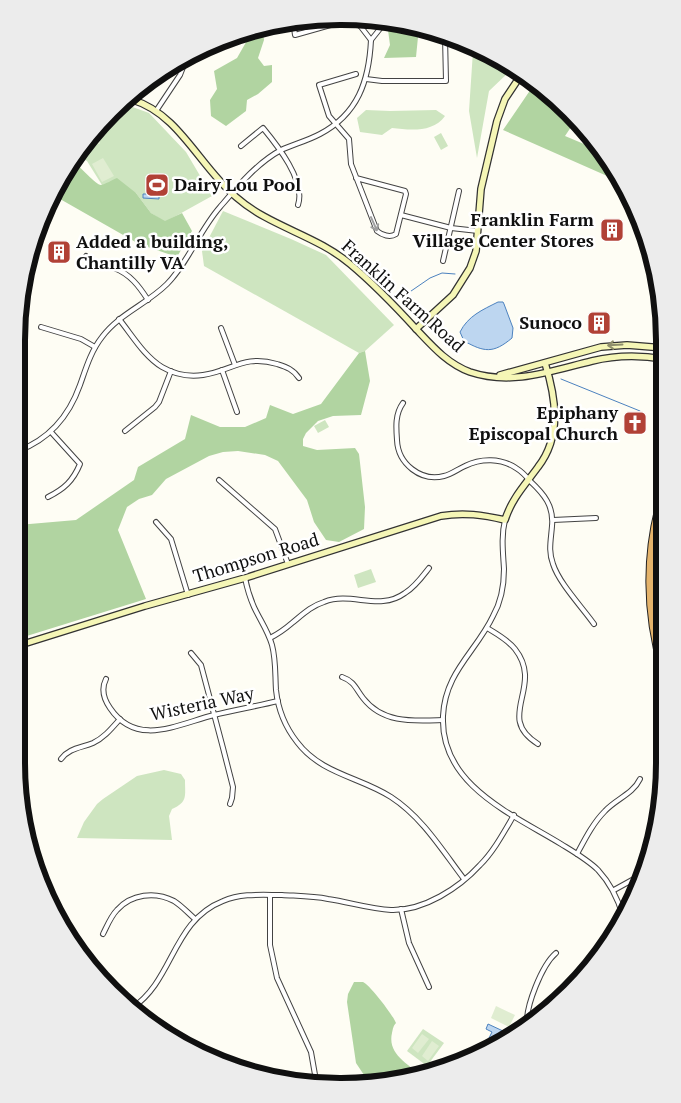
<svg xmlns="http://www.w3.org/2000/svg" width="681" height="1103" viewBox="0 0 681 1103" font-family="'PT Serif',serif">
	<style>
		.green { fill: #cee5c0 }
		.forest { fill: #b1d4a1 }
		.pitch { fill: #e0edd1 }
		.water { fill: #bdd6f0; stroke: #4c82bf }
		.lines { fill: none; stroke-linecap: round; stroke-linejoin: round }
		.stream { stroke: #4c82bf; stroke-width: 1 }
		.street-casing { stroke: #434343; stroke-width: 6 }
		.secondary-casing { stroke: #323232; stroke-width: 8 }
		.highway-casing { stroke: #212121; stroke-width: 9 }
		.street { stroke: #fff; stroke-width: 4 }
		.secondary { stroke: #f5f6b6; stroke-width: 5.5 }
		.highway { stroke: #e4b36b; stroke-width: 7 }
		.oneway { stroke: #9f9f9f }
		.oneway2 { stroke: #8e8e6b }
		.labels { text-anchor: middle; stroke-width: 5; stroke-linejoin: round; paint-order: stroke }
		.poi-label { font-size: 18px; font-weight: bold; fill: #101010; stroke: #fff; text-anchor: end }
		.street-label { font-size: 18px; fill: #101010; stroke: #fff }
		.rim { fill: none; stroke: #101010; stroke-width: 6 }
	</style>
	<rect width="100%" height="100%" fill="#fefdf4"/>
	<g class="green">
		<path d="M473 51 511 70 489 91 477 158 469 111Z"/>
		<path d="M127 105 149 113 186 152 212 196 165 222 151 213 136 193 102 185 87 161 76 156 83 143Z"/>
		<path d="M366 110 390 111 436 110 445 116C433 133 410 130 392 128L382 135 360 132 357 118Z"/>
		<path d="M441 133 448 146 441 150 434 137Z"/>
		<path d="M223 211 291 239 326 255 394 325 365 351 359 353 204 266 202 251Z"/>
		<path d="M325 420 329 427 318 433 314 426Z"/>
		<path d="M371 569 376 582 358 588 354 575Z"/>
		<path d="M164 770 181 774 185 780C185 796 188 802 172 809L169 816 172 840 77 838 84 822 97 804 103 799 137 776Z"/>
		<path d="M423 1029 444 1043 427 1066 407 1051Z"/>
	</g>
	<g class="forest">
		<path d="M391 25 419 27 416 57 384 58 390 45 388 30Z"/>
		<path d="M263 31 264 40 258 58 264 66 272 65V82L258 94 247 100 246 111 226 126 211 116 210 100 217 89 214 71 237 58 249 37Z"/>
		<path d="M531 89 559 105 575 121 565 136 603 152 623 183 503 130Z"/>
		<path d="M73 162C80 166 96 185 101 185 106 184 112 180 117 178L136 193 151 213 165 221 182 213 192 231 177 257 139 244 53 195Z"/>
		<path d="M365 351 370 381 361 415 333 416 318 421 306 433 303 439V446L317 450 355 448 359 454 365 507 364 529 339 542 326 540 314 522 307 500 278 461 265 455 238 451 223 452 209 456 166 479 152 495 139 499 127 507 118 530 146 599 17 639 18 525 76 520 134 480 138 467 185 439 191 415 220 427H245L266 418 270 405 293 414 321 404 359 353Z"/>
		<path d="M354 982C356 982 361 982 363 982 370 985 393 1015 396 1023 393 1026 393 1029 392 1033 387 1054 409 1065 423 1076L372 1081 364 1075 356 1063 347 1002 348 994Z"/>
	</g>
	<g class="pitch">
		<path d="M100 128V144H92V136Z"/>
		<path d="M103 158 114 176 102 182 92 164Z"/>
		<path d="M496 1006 515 1015 509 1027 491 1018Z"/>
		<path d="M422 1034 429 1039 418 1053 412 1048Z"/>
		<path d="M432 1041 439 1046 428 1061 422 1056Z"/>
	</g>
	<g class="water">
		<path d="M149 180H166L165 191H159V199L143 198V194H148Z"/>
		<path d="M498 302H503L504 304 513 328 512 338C493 354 484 352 464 341L460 332C468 316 482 310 498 302Z"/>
		<path d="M488 1024 503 1031 500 1039 502 1040 490 1046 486 1044 492 1032 486 1029Z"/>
	</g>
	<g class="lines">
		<g class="stream">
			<path d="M398 300 430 278 442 273 455 274"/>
			<path d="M561 379 640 411"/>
			<path d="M659 439 662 443"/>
		</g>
		<g class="street-casing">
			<g id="street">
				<path d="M293 21 295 35 341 22"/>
				<path d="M356 23 361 27 371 40"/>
				<path d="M371 40 383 25"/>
				<path d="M356 74 319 85 329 116 349 139 351 164 377 231C382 235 390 238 396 234L406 194 405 191 356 178"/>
				<path d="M366 79 382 81H446L445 37"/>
				<path d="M156 111 180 75 187 57"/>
				<path d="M596 143V142"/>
				<path d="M241 146 263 128C277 145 306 181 298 205"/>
				<path d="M401 215 451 228 478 231"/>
				<path d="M86 256C95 264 103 264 114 268 130 274 139 286 148 300"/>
				<path d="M443 261 459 191"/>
				<path d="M119 319C132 335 144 356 162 367 174 374 189 377 203 375 232 371 244 354 277 364 286 367 293 369 299 378"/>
				<path d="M41 327 81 339 95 347"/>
				<path d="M221 328 235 365"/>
				<path d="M222 370 237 412"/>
				<path d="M403 403C395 414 396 427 397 440 398 464 421 482 444 476 452 474 458 469 465 466 481 458 501 458 516 468 521 471 526 476 530 481 544 494 554 506 552 526 551 540 548 551 553 564 559 583 582 607 594 624"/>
				<path d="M125 431 155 407 159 402 171 371"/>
				<path d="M18 451C50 439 69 416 80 385 86 368 91 351 102 337 119 314 147 304 167 284 188 263 199 231 220 207 238 186 257 163 281 150 294 144 307 141 320 134 358 114 369 81 371 40"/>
				<path d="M219 480 275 529 288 564"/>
				<path d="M48 497C64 489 73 481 80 464L51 432"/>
				<path d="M505 520C501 536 503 552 504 569 504 585 501 602 493 616 476 652 445 672 443 716 440 785 512 814 561 844 574 852 588 860 598 870 611 884 618 899 623 916"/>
				<path d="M553 520 596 518"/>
				<path d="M156 522 171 539 188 595"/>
				<path d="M245 578C247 588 250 598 254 607 260 620 268 631 272 645 276 660 275 675 276 690 278 709 286 728 297 742 321 774 360 777 391 797 422 817 442 850 464 879"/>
				<path d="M487 628C497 634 508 640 515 649 545 687 494 717 538 744"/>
				<path d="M270 638C278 634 285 629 292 623 302 615 311 606 324 602 352 591 379 612 405 593 415 587 422 577 429 568"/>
				<path d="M191 653 201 665 223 748 233 787 232 798 230 804"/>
				<path d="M342 677C354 681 356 689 363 698 383 724 414 721 443 720"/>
				<path d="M106 679C101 689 103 698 110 708 137 748 178 724 214 715 235 710 257 706 278 701"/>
				<path d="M61 759C69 748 81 748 93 743 104 738 112 728 120 719"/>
				<path d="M577 854C585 839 593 823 605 811 616 799 633 794 640 779"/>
				<path d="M614 890 643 874"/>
				<path d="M270 895V945L277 978 311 1052 317 1086"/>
				<path d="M401 909 409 943 429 987"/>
				<path d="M103 934C107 926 111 916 117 910 131 894 155 891 174 901 182 906 188 913 195 919"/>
				<path d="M132 1008C174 980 172 921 223 901 242 893 262 895 282 895 298 896 313 896 328 899 349 902 370 909 391 910 424 911 459 888 480 865 494 851 504 832 514 815"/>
				<path d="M527 1026C525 1007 542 965 556 953"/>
			</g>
		</g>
		<g class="secondary-casing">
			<g id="secondary">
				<path d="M133 100C179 114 200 167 236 197 270 227 316 235 350 264 374 284 396 307 417 330 433 347 448 364 470 372 512 386 551 371 592 361 616 355 640 355 664 359"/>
				<path d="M416 329 453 295 470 268 476 251 481 189 497 121 505 99 521 75"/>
				<path d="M500 375 601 347 627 345 664 348"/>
				<path d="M17 646 145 606 245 578 441 516C464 512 483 515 505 520 512 498 525 485 538 467 562 436 556 398 545 363"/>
				<path d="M31 853 36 872"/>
			</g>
		</g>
		<g class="highway-casing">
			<g id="highway">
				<path d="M663 610 661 583 663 542"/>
				<path d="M663 670C646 613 645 552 663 494"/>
			</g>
		</g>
		<use href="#street" class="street"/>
		<use href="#secondary" class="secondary"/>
		<use href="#highway" class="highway"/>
	</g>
	<defs><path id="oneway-shaft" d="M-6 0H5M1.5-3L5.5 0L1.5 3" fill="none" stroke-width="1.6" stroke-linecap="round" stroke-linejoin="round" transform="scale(1.25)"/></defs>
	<use class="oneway" href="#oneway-shaft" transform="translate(374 224) rotate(66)"/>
	<use class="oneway2" href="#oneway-shaft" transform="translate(615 345) rotate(177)"/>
	<defs>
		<g id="stadium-square" transform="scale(1.25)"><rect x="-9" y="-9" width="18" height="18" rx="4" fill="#b14136" stroke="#fff"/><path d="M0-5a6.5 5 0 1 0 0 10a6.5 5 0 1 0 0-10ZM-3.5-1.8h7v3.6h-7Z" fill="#fff"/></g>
		<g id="building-square" transform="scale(1.25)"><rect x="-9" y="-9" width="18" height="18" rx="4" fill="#b14136" stroke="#fff"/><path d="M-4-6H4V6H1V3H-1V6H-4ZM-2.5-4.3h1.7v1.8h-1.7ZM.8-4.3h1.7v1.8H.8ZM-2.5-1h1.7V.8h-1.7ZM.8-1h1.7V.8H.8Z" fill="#fff"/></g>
		<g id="church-square" transform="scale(1.25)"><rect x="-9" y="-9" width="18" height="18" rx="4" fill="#b14136" stroke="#fff"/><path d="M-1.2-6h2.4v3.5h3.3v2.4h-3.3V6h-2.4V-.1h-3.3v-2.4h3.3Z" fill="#fff"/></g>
	</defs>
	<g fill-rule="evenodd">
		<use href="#stadium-square" x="157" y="185"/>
		<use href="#building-square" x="612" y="230"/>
		<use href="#building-square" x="59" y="252"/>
		<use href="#building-square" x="599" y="323"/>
		<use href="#church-square" x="635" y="423"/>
	</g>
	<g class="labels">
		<g class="poi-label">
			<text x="174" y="191" text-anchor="start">Dairy Lou Pool</text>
			<text x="594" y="226">Franklin Farm<tspan x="594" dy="21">Village Center Stores</tspan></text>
			<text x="76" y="248" text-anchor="start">Added a building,<tspan x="76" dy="21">Chantilly VA</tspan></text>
			<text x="582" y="329">Sunoco</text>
			<text x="618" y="419">Epiphany<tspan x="618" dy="21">Episcopal Church</tspan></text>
		</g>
		<g class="street-label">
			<text transform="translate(403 296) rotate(42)" y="6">Franklin Farm Road</text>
			<text transform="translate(256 558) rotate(-17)" y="6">Thompson Road</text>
			<text transform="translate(202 704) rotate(-12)" y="6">Wisteria Way</text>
		</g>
	</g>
	<path d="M0 0H681V1103H0ZM340 25H341A315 315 0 0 1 656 340V763A315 315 0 0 1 341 1078H340A315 315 0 0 1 25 763V340A315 315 0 0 1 340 25Z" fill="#ececec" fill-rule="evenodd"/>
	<path class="rim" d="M340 25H341A315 315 0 0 1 656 340V763A315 315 0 0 1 341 1078H340A315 315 0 0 1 25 763V340A315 315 0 0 1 340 25Z"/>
</svg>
